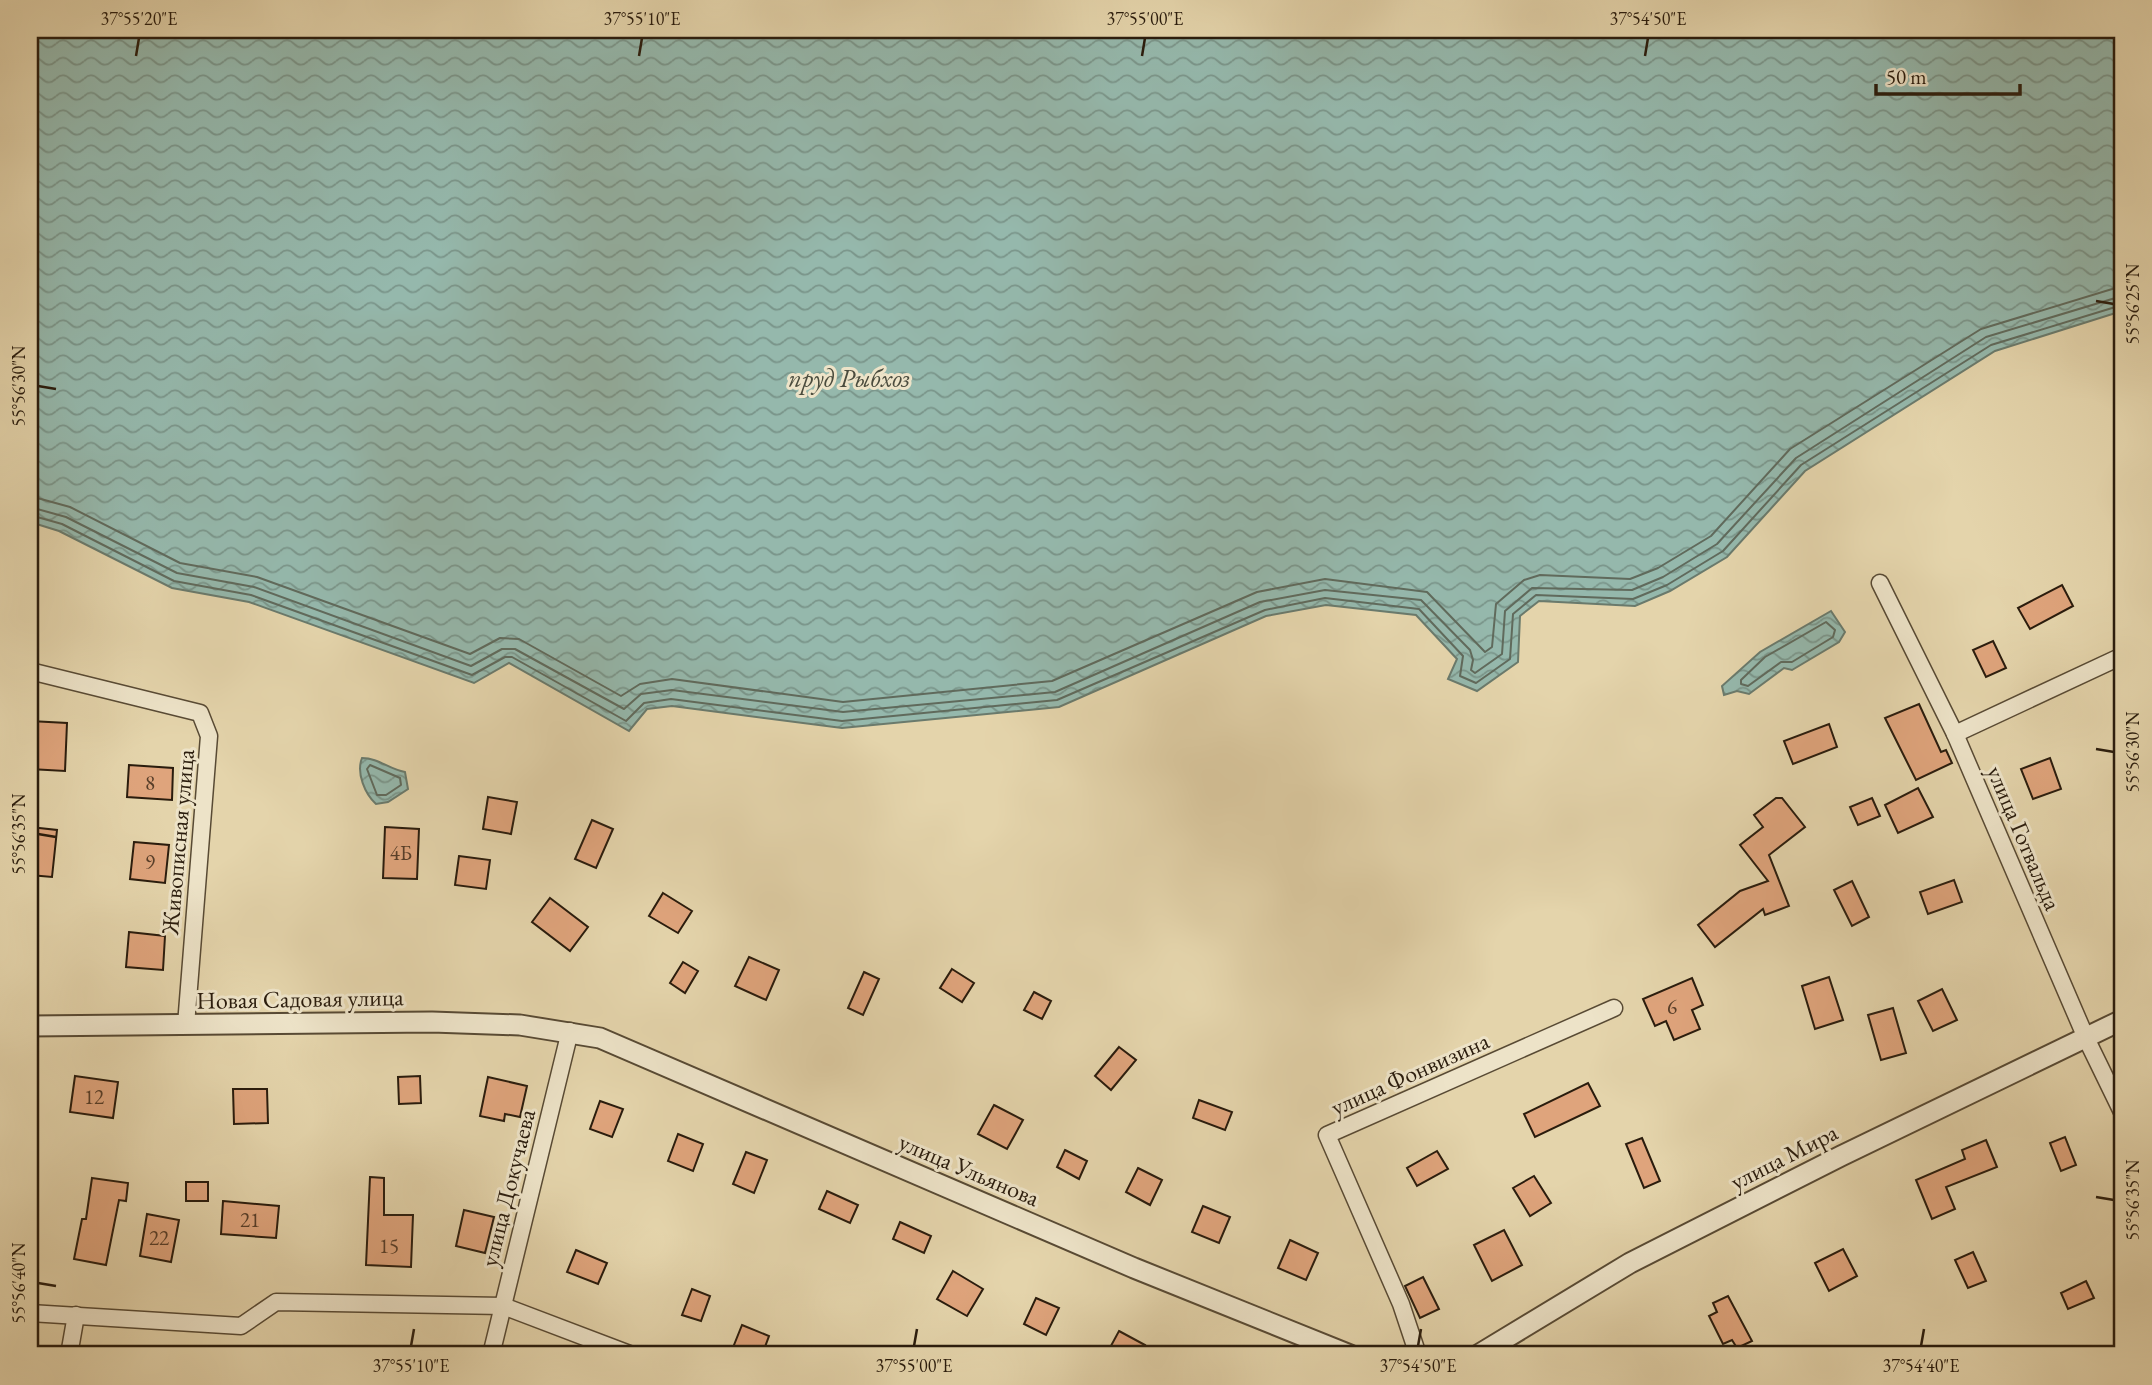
<svg xmlns="http://www.w3.org/2000/svg" width="2152" height="1385" viewBox="0 0 2152 1385" font-family="'EB Garamond',serif">
	<style>
		.water { fill: url(#water-waves); stroke: #6a7a6c; stroke-width: 2 }
		.lines { fill: none; stroke-linecap: round; stroke-linejoin: round }
		.shore { stroke: #606a5c; stroke-width: 2 }
		.building { fill: #dfa47c; stroke: #2a1c0d; stroke-width: 2 }
		.minor-casing { stroke: #584a34; stroke-width: 19 }
		.tertiary-casing { stroke: #584a34; stroke-width: 23 }
		.minor { stroke: #ede3c8; stroke-width: 16 }
		.tertiary { stroke: #ede3c8; stroke-width: 19 }
		.ticks { fill: none; stroke: #2a1c0d; stroke-width: 2.5 }
		.labels { text-anchor: middle; stroke-width: 6; stroke-linejoin: round; paint-order: stroke }
		.number-label { font-size: 21px; fill: #573e29 }
		.street-label { font-size: 24px; fill: #2a1c0d; stroke: #ede3c8 }
		.water-label { font-size: 26px; font-style: italic; fill: #4a4b3d; stroke: #ede3c8 }
		.neatline { fill: none; stroke: #2a1c0d; stroke-width: 2.5 }
		.ticks-label { font-size: 18px; text-anchor: middle; fill: #2a1c0d }
	</style>
	<defs>
		<pattern id="water-waves" width="16" height="10" patternUnits="userSpaceOnUse" patternTransform="scale(1.75)"><rect width="16" height="10" fill="#95b8ac"/><path d="M0 5q4-4 8 0t8 0" fill="none" stroke="#7a958a"/></pattern>
	</defs>
	<rect width="100%" height="100%" fill="#e4d4ab"/>
	<filter id="stains"><feTurbulence type="fractalNoise" baseFrequency=".00286" numOctaves="4"/><feColorMatrix values="0 0 0 0 .2 0 0 0 0 .09 0 0 0 0 .02 0 0 0 .5 -.17"/></filter>
	<radialGradient id="worn" r=".72"><stop offset=".6" stop-color="#630" stop-opacity="0"/><stop offset="1" stop-color="#630" stop-opacity=".3"/></radialGradient>
	<g class="water">
		<path d="M30 30H2122V311L1995 351 1805 471 1727 557 1670 591 1635 606 1539 601 1520 616 1518 662 1477 691 1448 679 1457 659 1416 615 1326 605 1266 616 1059 707 842 728 672 706 647 709 629 731 509 663 474 683 249 602 172 588 59 531 30 522Z"/>
		<path d="M1831 611 1845 632 1839 642 1792 670 1784 668 1749 694 1737 691 1724 695 1722 686 1760 652Z"/>
		<path d="M362 758C379 758 388 769 405 772L408 789 388 802 376 804C365 794 356 773 362 758Z"/>
	</g>
	<g class="lines">
		<g class="shore">
			<path d="M30 496 70 507 180 563 257 577 470 654 500 638 519 639 621 696 640 684 672 679 843 702 1052 681 1257 592 1325 579 1427 592 1485 652 1492 647 1496 604 1524 580 1540 575 1630 579 1658 568 1711 536 1790 449 1981 329 2122 286"/>
			<path d="M30 507 66 517 177 573 254 587 471 666 502 649H515L624 709 641 694 672 690 843 712 1055 692 1260 602 1325 590 1421 600 1470 650 1473 660 1471 670 1475 673 1502 654 1505 611 1532 588 1632 590 1663 577 1717 544 1796 458 1986 337 2122 296"/>
			<path d="M30 515 62 524 174 581 251 595 472 675 505 657H512L626 721 644 703 671 699 842 721 1057 700 1265 610 1325 598 1419 609 1463 656 1460 676 1476 683 1510 659 1513 614 1536 595 1633 599 1667 585 1723 551 1801 465 1991 345 2122 305"/>
			<path d="M1826 622 1835 630 1833 637 1792 662H1781L1748 686 1741 684V680L1765 657Z"/>
			<path d="M370 765 400 778 401 785 386 795H377L367 769Z"/>
		</g>
	</g>
	<g class="building">
		<path d="M2062 585 2073 606 2030 629 2018 608Z"/>
		<path d="M1993 641 2006 668 1986 677 1973 650Z"/>
		<path d="M1919 704 1941 752 1946 750 1952 763 1916 780 1885 718Z"/>
		<path d="M30 721 67 723 65 771 30 769Z"/>
		<path d="M1829 724 1837 747 1793 764 1784 741Z"/>
		<path d="M2050 758 2061 789 2033 799 2021 769Z"/>
		<path d="M129 765 173 768 172 800 127 797Z"/>
		<path d="M1918 788 1933 817 1898 833 1885 805Z"/>
		<path d="M488 797 517 802 511 834 483 829Z"/>
		<path d="M1776 798H1782L1805 827 1769 855 1789 906 1765 915 1763 909 1715 947 1698 925 1740 891 1768 881 1740 845 1763 827 1754 815Z"/>
		<path d="M1872 798 1880 816 1858 825 1850 807Z"/>
		<path d="M592 820 613 829 596 868 575 859Z"/>
		<path d="M30 827 57 830 52 877 30 875Z"/>
		<path d="M385 827 419 829 417 879 383 878Z"/>
		<path d="M134 842 169 845 165 883 130 879Z"/>
		<path d="M459 856 490 860 486 889 455 885Z"/>
		<path d="M1954 880 1962 902 1928 914 1920 892Z"/>
		<path d="M1852 881 1869 917 1852 926 1834 890Z"/>
		<path d="M663 893 692 911 678 933 649 916Z"/>
		<path d="M550 898 588 927 570 951 532 922Z"/>
		<path d="M129 932 165 936 163 970 126 967Z"/>
		<path d="M749 957 779 970 766 1000 735 986Z"/>
		<path d="M683 962 698 971 685 993 670 983Z"/>
		<path d="M952 969 974 983 962 1002 940 988Z"/>
		<path d="M864 972 879 979 863 1015 848 1008Z"/>
		<path d="M1829 977 1843 1020 1815 1029 1802 986Z"/>
		<path d="M1692 978 1703 1005 1692 1010 1700 1029 1674 1040 1666 1021 1655 1026 1643 999Z"/>
		<path d="M1942 989 1957 1020 1933 1031 1918 1001Z"/>
		<path d="M1034 992 1051 1001 1042 1019 1024 1010Z"/>
		<path d="M1893 1008 1906 1053 1881 1060 1868 1015Z"/>
		<path d="M1119 1047 1136 1060 1111 1090 1095 1076Z"/>
		<path d="M75 1076 118 1082 113 1118 70 1112Z"/>
		<path d="M420 1076 421 1103 399 1104 398 1077Z"/>
		<path d="M488 1077 527 1086 520 1117 505 1114 504 1121 480 1116Z"/>
		<path d="M1588 1083 1600 1106 1535 1137 1524 1114Z"/>
		<path d="M233 1089H267L268 1123 234 1124Z"/>
		<path d="M1199 1100 1232 1112 1225 1130 1193 1118Z"/>
		<path d="M600 1101 623 1109 612 1137 590 1129Z"/>
		<path d="M994 1105 1023 1120 1007 1149 978 1134Z"/>
		<path d="M678 1134 703 1144 693 1171 668 1161Z"/>
		<path d="M2065 1137 2076 1165 2061 1171 2050 1143Z"/>
		<path d="M1642 1138 1660 1181 1644 1188 1626 1144Z"/>
		<path d="M1986 1140 1997 1167 1946 1187 1955 1209 1932 1219 1916 1180 1965 1159 1962 1150Z"/>
		<path d="M1065 1150 1087 1161 1079 1179 1057 1167Z"/>
		<path d="M1437 1151 1448 1169 1417 1186 1407 1168Z"/>
		<path d="M746 1152 767 1160 754 1193 733 1184Z"/>
		<path d="M1138 1168 1162 1180 1150 1205 1126 1192Z"/>
		<path d="M1534 1176 1551 1203 1530 1216 1513 1188Z"/>
		<path d="M370 1177 384 1178V1215H413L411 1267 366 1265Z"/>
		<path d="M92 1178 128 1183 126 1201 119 1200 106 1265 74 1259 82 1219H86Z"/>
		<rect x="186" y="1182" width="22" height="19"/>
		<path d="M827 1191 858 1205 850 1223 819 1209Z"/>
		<path d="M223 1201 279 1206 276 1238 221 1234Z"/>
		<path d="M1203 1206 1230 1217 1219 1243 1192 1232Z"/>
		<path d="M464 1210 494 1217 485 1253 456 1246Z"/>
		<path d="M147 1214 179 1220 171 1262 140 1256Z"/>
		<path d="M900 1222 931 1236 924 1253 893 1239Z"/>
		<path d="M1504 1230 1522 1265 1492 1281 1474 1245Z"/>
		<path d="M1290 1240 1318 1253 1306 1280 1278 1268Z"/>
		<path d="M1843 1249 1857 1276 1829 1291 1815 1263Z"/>
		<path d="M576 1250 607 1263 598 1284 567 1272Z"/>
		<path d="M1973 1252 1986 1281 1968 1288 1955 1260Z"/>
		<path d="M953 1271 983 1289 967 1316 937 1299Z"/>
		<path d="M1423 1277 1439 1309 1420 1318 1405 1286Z"/>
		<path d="M2086 1281 2094 1298 2068 1309 2061 1293Z"/>
		<path d="M692 1289 710 1296 701 1321 682 1315Z"/>
		<path d="M1728 1296 1752 1341 1737 1348 1732 1340 1723 1344 1709 1316 1717 1312 1713 1303Z"/>
		<path d="M1036 1298 1059 1308 1046 1335 1024 1324Z"/>
		<path d="M742 1325 769 1336 762 1355H730Z"/>
		<path d="M1119 1331 1145 1345 1140 1355H1106Z"/>
	</g>
	<g class="lines">
		<g class="minor-casing">
			<g id="minor">
				<path d="M1880 583 1955 734 2086 1038 2122 1112"/>
				<path d="M30 671 200 713 209 736 186 1025"/>
				<path d="M1955 734 2122 656"/>
				<path d="M30 1313 241 1326 276 1302 503 1306 632 1355"/>
				<path d="M69 1355 76 1315"/>
				<path d="M491 1355 570 1031"/>
				<path d="M1418 1355 1401 1304 1327 1135 1614 1008"/>
			</g>
		</g>
		<g class="tertiary-casing">
			<g id="tertiary">
				<path d="M30 1026 432 1022 520 1025 600 1038 1134 1268 1350 1355"/>
				<path d="M1478 1355 1630 1263 1841 1156 2122 1020"/>
			</g>
		</g>
		<use href="#minor" class="minor"/>
		<use href="#tertiary" class="tertiary"/>
	</g>
	<path class="ticks" d="M136 56 139 38M639 56 642 38M1142 56 1145 38M1645 56 1648 38M2096 301 2114 304M38 386 56 389M2096 749 2114 752M38 834 56 837M2096 1197 2114 1200M38 1283 56 1286M411 1346 414 1329M914 1346 917 1329M1418 1346 1421 1329M1921 1346 1924 1329"/>
	<g class="labels">
		<g class="number-label">
			<text x="150" y="790">8</text>
			<text x="401" y="860">4Б</text>
			<text x="150" y="869">9</text>
			<text x="1672" y="1014">6</text>
			<text x="94" y="1104">12</text>
			<text x="250" y="1227">21</text>
			<text x="159" y="1245">22</text>
			<text x="389" y="1253">15</text>
		</g>
		<g class="street-label">
			<text transform="translate(2024 838) rotate(67)" y="8">улица Готвальда</text>
			<text transform="translate(178 842) rotate(-85)" y="8">Живописная улица</text>
			<text transform="translate(300 999) rotate(-1)" y="8">Новая Садовая улица</text>
			<text transform="translate(1410 1074) rotate(-24)" y="8">улица Фонвизина</text>
			<text transform="translate(1784 1157) rotate(-27)" y="8">улица Мира</text>
			<text transform="translate(969 1170) rotate(23)" y="8">улица Ульянова</text>
			<text transform="translate(508 1188) rotate(-76)" y="8">улица Докучаева</text>
		</g>
		<g class="water-label">
			<text x="849" y="387">пруд Рыбхоз</text>
		</g>
	</g>
	<rect width="2152" height="1385" fill="none" stroke="#e4d4ab" stroke-width="77"/>
	<path d="M1876 84v10h144v-10" fill="none" stroke="#2a1c0d" stroke-width="3.5"/>
	<text x="1886" y="84" font-size="21" fill="#2a1c0d" stroke="#ede3c8" stroke-width="5" paint-order="stroke">50 m</text>
	<rect x="38" y="38" width="2076" height="1308" class="neatline"/>
	<g class="ticks-label">
		<text x="139" y="25">37°55'20"E</text>
		<text x="642" y="25">37°55'10"E</text>
		<text x="1145" y="25">37°55'00"E</text>
		<text x="1648" y="25">37°54'50"E</text>
		<text transform="translate(2133 304) rotate(-90)" y="6">55°56'25"N</text>
		<text transform="translate(19 386) rotate(-90)" y="6">55°56'30"N</text>
		<text transform="translate(2133 752) rotate(-90)" y="6">55°56'30"N</text>
		<text transform="translate(19 834) rotate(-90)" y="6">55°56'35"N</text>
		<text transform="translate(2133 1200) rotate(-90)" y="6">55°56'35"N</text>
		<text transform="translate(19 1283) rotate(-90)" y="6">55°56'40"N</text>
		<text x="411" y="1372">37°55'10"E</text>
		<text x="914" y="1372">37°55'00"E</text>
		<text x="1418" y="1372">37°54'50"E</text>
		<text x="1921" y="1372">37°54'40"E</text>
	</g>
	<rect width="100%" height="100%" filter="url(#stains)"/>
	<rect width="100%" height="100%" fill="url(#worn)"/>
</svg>
